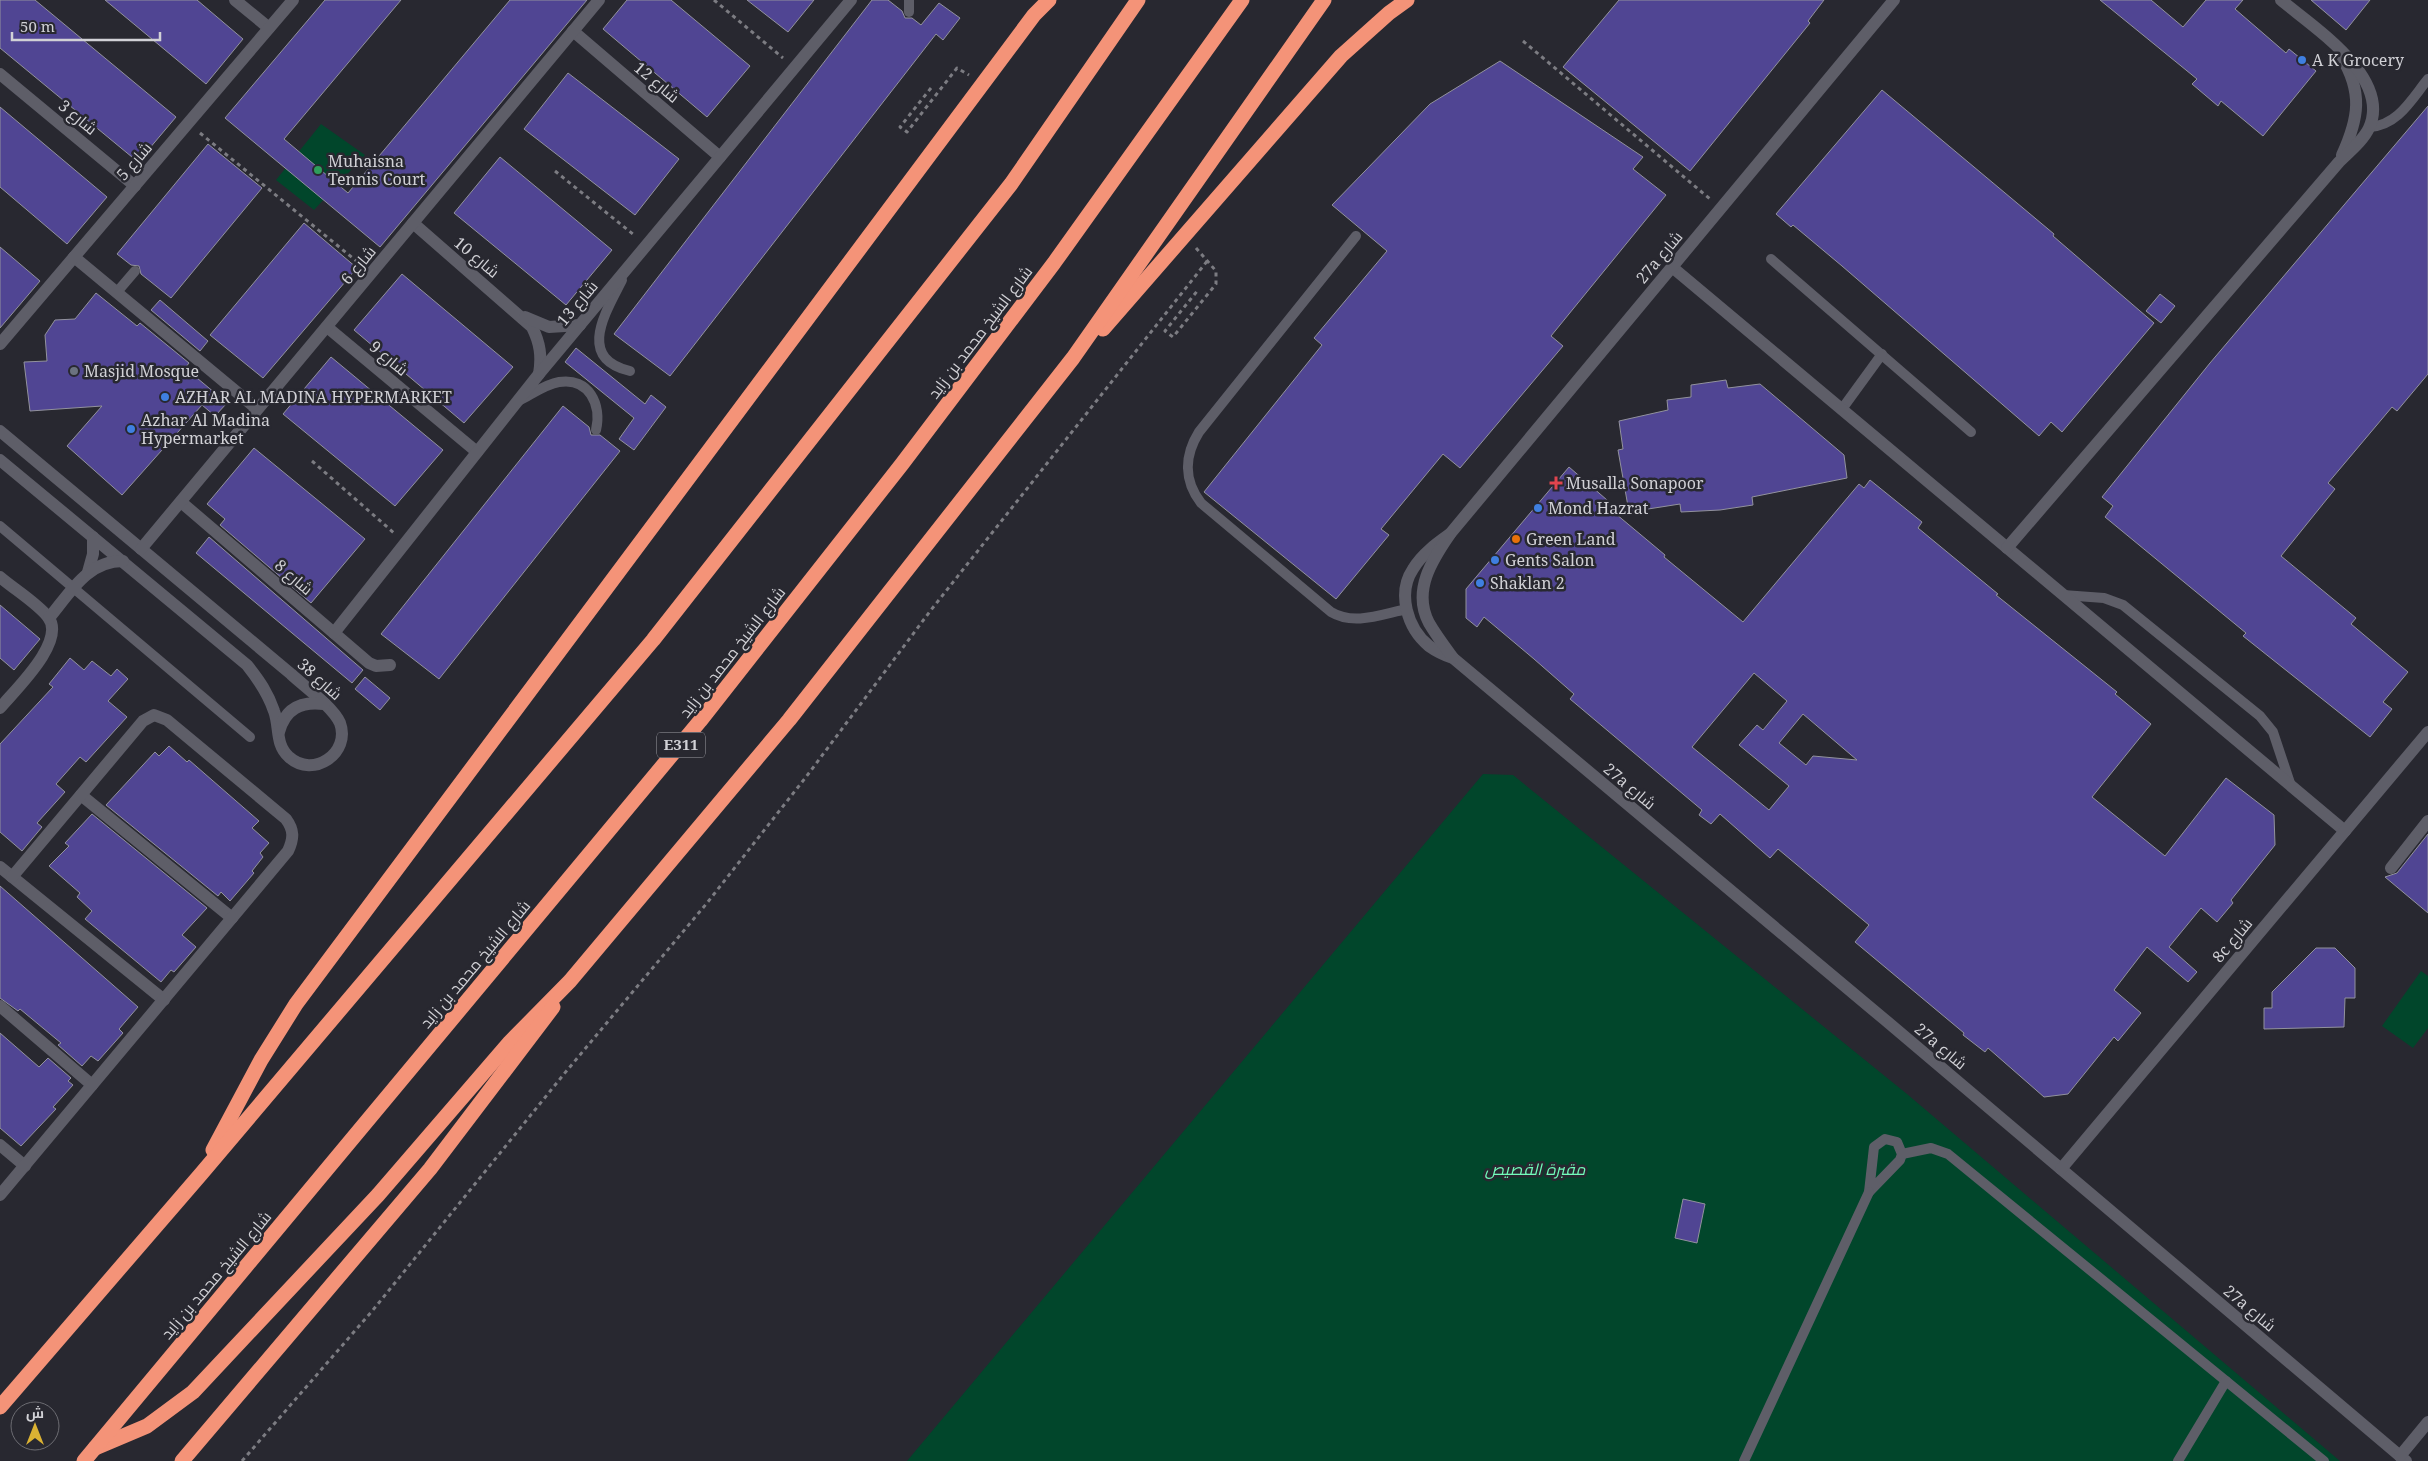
<svg xmlns="http://www.w3.org/2000/svg" width="2428" height="1461" viewBox="0 0 2428 1461" font-family="'Noto Serif',Cairo,serif">
	<style>
		.green { fill: #01462b }
		.building { fill: #504593; stroke: #92929d; fill-rule: evenodd }
		.lines { fill: none; stroke-linecap: round; stroke-linejoin: round }
		.path { stroke: #7c7c82; stroke-width: 3; stroke-dasharray: 4 4; stroke-linecap: butt }
		.service { stroke: #5e5e68; stroke-width: 10 }
		.minor { stroke: #5e5e68; stroke-width: 12 }
		.motorway { stroke: #f49378; stroke-width: 15 }
		.shop-dot { fill: #3f7fe0; stroke: #282830; stroke-width: 2 }
		.leisure-dot { fill: #2e9e5b; stroke: #282830; stroke-width: 2 }
		.worship-dot { fill: #6b7280; stroke: #282830; stroke-width: 2 }
		.health-dot { fill: #e0444e; stroke: #282830; stroke-width: 2 }
		.food-dot { fill: #e8710a; stroke: #282830; stroke-width: 2 }
		.labels { text-anchor: middle; stroke-width: 5; stroke-linejoin: round; paint-order: stroke }
		.shield { fill: #282830; stroke: #9e9ea4; stroke-width: 1 }
		.shield-label { font-size: 15px; font-weight: bold; fill: #d1d1d6 }
		.poi-label { font-size: 16px; fill: #d1d1d6; stroke: #282830; text-anchor: start }
		.street-label { font-size: 16px; fill: #d1d1d6; stroke: #282830 }
		.park-label { font-size: 16px; font-style: italic; fill: #72fdbb; stroke: #282830 }
	</style>
	<rect width="100%" height="100%" fill="#282830"/>
	<g class="green">
		<path d="M321 124 365 155 314 210 276 180Z"/>
		<path d="M1483 774 1513 775 1907 1094 2340 1461H907Z"/>
		<path d="M2421 971 2428 976V1028L2413 1048 2382 1026Z"/>
	</g>
	<g class="building">
		<path d="M0 0H35L176 117 138 162 0 48Z"/>
		<path d="M105 0H197L243 39 206 84Z"/>
		<path d="M325 0H401L284 139 348 193 510 0H587L380 247 225 118Z"/>
		<path d="M627 0H671L750 66 707 117 603 29Z"/>
		<path d="M747 0H814L788 32Z"/>
		<path d="M872 0H888L902 11 905 18H912L921 25 939 3 960 18 943 40 936 34 670 376 614 334Z"/>
		<path d="M1619 0H1824L1808 21 1810 23 1690 171 1563 67Z"/>
		<path d="M2100 0H2151L2183 27 2206 0H2243L2235 9 2286 53 2289 49 2316 71 2263 136 2221 101 2218 106 2192 84 2197 79Z"/>
		<path d="M2311 0H2370L2346 30Z"/>
		<path d="M1500 61 1643 157 1633 169 1666 195 1551 336 1563 346 1460 468 1443 454 1381 529 1389 535 1336 599 1204 492 1322 345 1314 338 1387 251 1332 205 1430 104Z"/>
		<path d="M568 73 679 159 635 215 524 129Z"/>
		<path d="M1882 90 2054 234 2053 236 2154 323 2062 432 2051 422 2039 436 1842 266 1793 225 1791 227 1776 214Z"/>
		<path d="M2428 106V374L2397 411 2392 407 2328 483 2335 489 2281 556 2356 618 2351 624 2408 672 2383 702 2392 709 2370 737 2243 636 2246 633 2105 517 2113 506 2102 497 2210 363Z"/>
		<path d="M0 107 107 197 67 244 0 187Z"/>
		<path d="M208 144 262 188 171 298 141 274 139 266 131 265 117 254Z"/>
		<path d="M500 157 612 250 566 305 454 213Z"/>
		<path d="M304 223 357 268 263 378 210 335Z"/>
		<path d="M0 247 40 281 0 328Z"/>
		<path d="M402 274 513 367 464 423 354 330Z"/>
		<path d="M96 293 137 326 140 323 189 363 185 368 227 403 215 416 202 405 122 495 67 446 102 406 30 411 24 362 47 361 45 335 55 320 75 319Z"/>
		<path d="M2160 294 2175 306 2161 323 2146 311Z"/>
		<path d="M160 300 208 341 200 351 151 310Z"/>
		<path d="M576 348 645 404 651 395 666 407 634 450 619 439 634 418 565 362Z"/>
		<path d="M331 357 443 450 395 506 283 414Z"/>
		<path d="M1726 380 1728 388 1760 384 1844 455 1847 478 1752 497 1753 505 1720 510 1681 512 1680 504 1629 512 1618 450 1623 449 1619 421 1668 410 1667 400 1691 397V385Z"/>
		<path d="M563 406 589 427 591 435H600L620 451 439 679 381 634Z"/>
		<path d="M254 448 365 539 311 603 220 525 225 519 207 504Z"/>
		<path d="M1569 467 1622 513 1616 514 1665 555 1664 557 1743 622 1859 484 1864 488 1870 480 1922 522 1918 528 1998 594 1996 595 2117 692 2115 694 2151 724 2092 797 2165 856 2226 778 2274 815 2275 845 2231 900 2233 903 2217 922 2201 908 2169 947 2197 972 2188 982 2147 947 2114 990 2141 1013 2118 1041 2114 1037 2068 1094 2044 1097 1988 1048 1985 1052 1963 1035 1964 1033 1855 942 1869 925 1778 849 1770 858 1720 814 1711 824 1699 815 1702 810 1570 699 1574 694 1534 659 1484 617 1477 627 1466 618V589ZM1754 673 1787 701 1763 730 1757 725 1739 745 1789 786 1769 810 1692 747ZM1803 714 1857 760 1813 756 1806 765 1779 743Z"/>
		<path d="M209 537 363 670 352 683 196 553Z"/>
		<path d="M0 605 40 639 14 670 0 658Z"/>
		<path d="M70 658 84 670 92 661 111 676 117 669 128 679 108 701 127 717 86 762 80 757 56 784 65 792 37 823 42 827 22 851 0 832V744L53 687 49 684Z"/>
		<path d="M365 677 390 698 380 710 355 689Z"/>
		<path d="M169 746 187 762 189 760 259 821 252 828 269 843 260 853 263 857 252 871 254 873 230 901 221 892 218 896 106 805 155 752 159 756Z"/>
		<path d="M92 814 207 908 182 935 196 947 174 972 171 970 161 982 85 919 92 911 77 897 80 893 49 866 69 846 65 843Z"/>
		<path d="M2428 834V913L2385 877 2397 873Z"/>
		<path d="M0 886 138 1007 119 1029 123 1033 98 1061 91 1056 82 1066 58 1045 61 1043 20 1009 18 1011 0 998Z"/>
		<path d="M2316 948H2335L2355 968V998H2345L2344 1027 2264 1029V1008H2272V992Z"/>
		<path d="M0 1033 39 1067 48 1058 71 1078 68 1081 73 1085 53 1107 56 1109 21 1146 0 1128Z"/>
		<path d="M1683 1199 1705 1204 1697 1243 1675 1238Z"/>
	</g>
	<g class="lines">
		<g class="path">
			<path d="M714 0 783 58"/>
			<path d="M1523 41 1710 199"/>
			<path d="M931 88 900 127 907 132 957 68 969 75"/>
			<path d="M200 133 360 264"/>
			<path d="M555 171 634 235"/>
			<path d="M1196 248 1216 271V284L1173 337 1165 331 1198 290"/>
			<path d="M312 461 394 533"/>
			<path d="M242 1461 373 1310 564 1074 707 903 806 777 931 610 1208 260"/>
		</g>
		<g class="service">
			<path d="M909 0V12"/>
			<path d="M2370 127C2398 125 2411 100 2428 79"/>
			<path d="M1356 236 1199 432C1184 456 1184 481 1201 503L1331 612C1354 626 1382 614 1407 609"/>
			<path d="M1771 259 1971 432"/>
			<path d="M622 280C606 312 576 358 630 371"/>
			<path d="M117 292 135 271"/>
			<path d="M520 400C532 394 546 384 559 382 589 377 602 405 596 430"/>
			<path d="M1842 409 1882 354"/>
			<path d="M0 526 250 737"/>
			<path d="M2063 595 2104 598 2123 605 2260 716 2273 732 2291 786"/>
			<path d="M1885 1139 1897 1142 1902 1154 1900 1160 1869 1192 1874 1147Z"/>
			<path d="M1902 1154 1931 1148 1948 1154 2324 1461"/>
			<path d="M1744 1461 1869 1192"/>
			<path d="M2178 1461 2226 1381"/>
		</g>
		<g class="minor">
			<path d="M235 0 269 28"/>
			<path d="M573 31 720 157"/>
			<path d="M2341 56C2363 92 2359 118 2342 155"/>
			<path d="M0 74 135 186"/>
			<path d="M413 223 532 327C540 343 542 356 539 374"/>
			<path d="M74 257 257 409"/>
			<path d="M1672 267 2345 831"/>
			<path d="M525 317 549 327 580 325"/>
			<path d="M327 327 477 452"/>
			<path d="M0 344 293 0"/>
			<path d="M0 431 291 674C305 687 333 707 340 723 351 753 313 779 289 757 275 745 280 727 274 711 268 693 259 680 247 665L0 460"/>
			<path d="M181 502 369 663 376 666 390 665"/>
			<path d="M1450 534C1436 544 1422 554 1413 569 1397 593 1407 628 1429 646 1436 651 1444 655 1453 658L1884 1019 2406 1461"/>
			<path d="M2007 548 2339 162C2349 152 2363 141 2369 128 2392 77 2313 27 2281 0"/>
			<path d="M141 549 599 0"/>
			<path d="M88 572 93 554V537"/>
			<path d="M0 577C14 589 37 603 48 617 67 641 15 690 0 708"/>
			<path d="M49 618C70 593 87 561 123 561"/>
			<path d="M334 633 539 374 851 0"/>
			<path d="M1453 658C1445 647 1436 635 1429 623 1412 591 1432 560 1450 534L1894 0"/>
			<path d="M279 732C285 709 301 701 324 704"/>
			<path d="M81 795 232 918"/>
			<path d="M0 867 164 1000"/>
			<path d="M2391 868 2428 821"/>
			<path d="M0 1006 92 1085"/>
			<path d="M0 1145 25 1166"/>
			<path d="M2061 1169 2428 732"/>
			<path d="M0 1195 288 851C294 838 294 830 286 819L167 720 154 715 143 721 12 877"/>
			<path d="M2400 1456 2428 1422"/>
		</g>
		<g class="motorway">
			<path d="M1103 329 1341 56 1389 13 1407 0"/>
			<path d="M213 1150 261 1060 296 1004 1034 15 1049 0"/>
			<path d="M0 1407 201 1174 653 640 1011 184 1138 0"/>
			<path d="M95 1448 147 1426 193 1392 378 1195 510 1042 570 981 789 720 1073 358 1324 0"/>
			<path d="M84 1461 700 721 902 464 1054 263 1242 0"/>
			<path d="M182 1461 430 1169 553 1007"/>
		</g>
	</g>
	<g class="shop-dot">
		<circle cx="2302" cy="60" r="5"/>
		<circle cx="165" cy="397" r="5"/>
		<circle cx="131" cy="429" r="5"/>
		<circle cx="1538" cy="508" r="5"/>
		<circle cx="1495" cy="560" r="5"/>
		<circle cx="1480" cy="583" r="5"/>
	</g>
	<circle class="leisure-dot" cx="318" cy="170" r="5"/>
	<circle class="worship-dot" cx="74" cy="371" r="5"/>
	<path class="health-dot" d="M1553.5 475.5h5v5h5v5h-5v5h-5v-5h-5v-5h5z"/>
	<circle class="food-dot" cx="1516" cy="539" r="5"/>
	<g class="labels">
		<rect class="shield" x="657" y="732.5" width="48" height="25" rx="4"/>
		<g class="shield-label">
			<text x="681" y="750">E311</text>
		</g>
		<g class="poi-label">
			<text x="2312" y="66">A K Grocery</text>
			<text x="328" y="167">Muhaisna<tspan x="328" dy="18">Tennis Court</tspan></text>
			<text x="84" y="377">Masjid Mosque</text>
			<text x="175" y="403">AZHAR AL MADINA HYPERMARKET</text>
			<text x="141" y="426">Azhar Al Madina<tspan x="141" dy="18">Hypermarket</tspan></text>
			<text x="1566" y="489">Musalla Sonapoor</text>
			<text x="1548" y="514">Mond Hazrat</text>
			<text x="1526" y="545">Green Land</text>
			<text x="1505" y="566">Gents Salon</text>
			<text x="1490" y="589">Shaklan 2</text>
		</g>
		<g class="street-label">
			<text transform="translate(657 82) rotate(40)" y="6">شارع 12</text>
			<text transform="translate(78 117) rotate(40)" y="6">شارع 3</text>
			<text transform="translate(134 161) rotate(-49)" y="6">شارع 5</text>
			<text transform="translate(477 257) rotate(40)" y="6">شارع 10</text>
			<text transform="translate(1659 257) rotate(-50)" y="6">27a شارع</text>
			<text transform="translate(358 265) rotate(-50)" y="6">شارع 6</text>
			<text transform="translate(577 303) rotate(-50)" y="6">شارع 13</text>
			<text transform="translate(980 332) rotate(-53)" y="6">شارع الشيخ محمد بن زايد</text>
			<text transform="translate(389 358) rotate(40)" y="6">شارع 9</text>
			<text transform="translate(294 577) rotate(41)" y="6">شارع 8</text>
			<text transform="translate(732 652) rotate(-52)" y="6">شارع الشيخ محمد بن زايد</text>
			<text transform="translate(320 679) rotate(42)" y="6">شارع 38</text>
			<text transform="translate(1630 786) rotate(40)" y="6">27a شارع</text>
			<text transform="translate(2232 940) rotate(-50)" y="6">8c شارع</text>
			<text transform="translate(475 964) rotate(-50)" y="6">شارع الشيخ محمد بن زايد</text>
			<text transform="translate(1941 1046) rotate(40)" y="6">27a شارع</text>
			<text transform="translate(216 1275) rotate(-50)" y="6">شارع الشيخ محمد بن زايد</text>
			<text transform="translate(2250 1308) rotate(40)" y="6">27a شارع</text>
		</g>
		<g class="park-label">
			<text x="1535" y="1175">مقبرة القصيص</text>
		</g>
	</g>
	<g transform="translate(35 1426)"><circle r="24" fill="#282830" stroke="#6c6c72"/>
	<path d="M0-4L9 19L0 12L-9 19Z" fill="#dbb233"/>
	<text y="-8" font-size="14" font-weight="bold" text-anchor="middle" fill="#d1d1d6">ش</text>
	</g>
	<path d="M12 32v8h148v-8" fill="none" stroke="#d1d1d6" stroke-width="2.5"/>
	<text x="20" y="32" font-size="15" fill="#d1d1d6" stroke="#282830" stroke-width="4" paint-order="stroke">50 m</text>
</svg>
